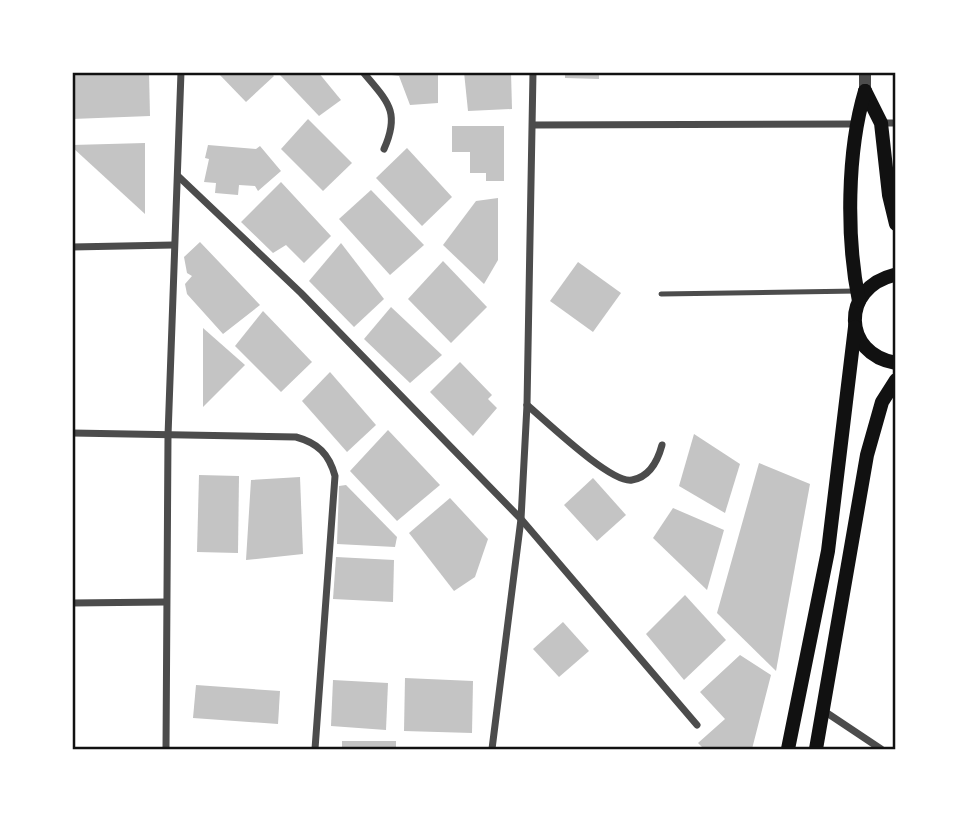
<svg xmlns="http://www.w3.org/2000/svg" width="968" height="821" viewBox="0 0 968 821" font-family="'Source Serif 4',serif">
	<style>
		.building { fill: #c4c4c4 }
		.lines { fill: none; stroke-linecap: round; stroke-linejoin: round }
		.service { stroke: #4c4c4c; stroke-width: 5 }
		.minor { stroke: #4c4c4c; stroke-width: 7 }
		.tertiary { stroke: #4c4c4c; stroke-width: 12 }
		.secondary { stroke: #111; stroke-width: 14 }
		.neatline { fill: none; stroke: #111; stroke-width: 2.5 }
	</style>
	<rect width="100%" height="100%" fill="#fff"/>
	<g class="building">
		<path d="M72 72H149L150 116 72 119Z"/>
		<path d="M217 72H270L274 76 246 102Z"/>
		<path d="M283 72H318L341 100 319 116 280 75Z"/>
		<path d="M369 72H438V103L410 105 399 76Z"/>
		<path d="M464 72H511L512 109 468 111Z"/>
		<path d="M565 72H599V79L565 78Z"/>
		<path d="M308 119 352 163 323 191 281 149Z"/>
		<path d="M452 126H504V181H486V173H470V152H452Z"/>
		<path d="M145 143V214L72 147V145Z"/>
		<path d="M208 145 256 149 260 146 281 171 258 191 255 186 239 185 238 195 215 193 216 183 204 182 209 159 205 158Z"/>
		<path d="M407 148 452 197 422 226 376 178Z"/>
		<path d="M281 182 331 236 304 263 286 245 273 253 241 222Z"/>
		<path d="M371 190 424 245 390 275 339 219Z"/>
		<path d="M498 198V260L484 284 443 245 476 201Z"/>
		<path d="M200 242 260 305 223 334 187 294 185 284 192 276 187 273 184 257Z"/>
		<path d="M341 243 384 299 354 327 309 281Z"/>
		<path d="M443 261 487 307 451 343 408 299Z"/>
		<path d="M578 262 621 293 593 332 550 301Z"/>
		<path d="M391 307 442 355 410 383 364 339Z"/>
		<path d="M263 311 312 362 281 392 235 346Z"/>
		<path d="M203 328 245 365 203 407Z"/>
		<path d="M460 362 492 395 488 399 497 408 473 436 430 392Z"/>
		<path d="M330 372 376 425 347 452 302 401Z"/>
		<path d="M388 430 440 485 397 521 350 471Z"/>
		<path d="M694 434 740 464 725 513 679 486Z"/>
		<path d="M759 463 810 484 776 671 717 613Z"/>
		<path d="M199 475 239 476 238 553 197 552Z"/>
		<path d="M300 477 303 554 246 560 251 480Z"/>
		<path d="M593 478 626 515 597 541 564 505Z"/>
		<path d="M346 485 397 537 395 547 337 544 339 486Z"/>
		<path d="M450 498 488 539 475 577 454 591 409 533Z"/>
		<path d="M673 508 724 530 707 590 653 538Z"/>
		<path d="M336 557 394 560 393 602 333 599Z"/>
		<path d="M685 595 726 640 684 680 646 634Z"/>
		<path d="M563 622 589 651 559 677 533 649Z"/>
		<path d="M740 655 771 675 752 749H704L698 743 725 719 700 692Z"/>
		<path d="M405 678 473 681 472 733 404 731Z"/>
		<path d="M333 680 388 683 386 730 331 726Z"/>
		<path d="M196 685 280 691 278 724 193 718Z"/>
		<rect x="342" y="741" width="54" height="8"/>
	</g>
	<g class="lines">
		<path class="service" d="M661 294 857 291"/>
		<g class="minor">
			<path d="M363 72C387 101 401 111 384 149"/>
			<path d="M881 123H896"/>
			<path d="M533 125 855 124"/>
			<path d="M178 176 301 293 521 519 697 725"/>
			<path d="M72 247 173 245"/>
			<path d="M527 405C545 420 611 484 632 480 650 477 658 460 662 445"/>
			<path d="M72 433 296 437C318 443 329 454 335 476L315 749"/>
			<path d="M72 603 165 602"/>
			<path d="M824 711 881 749"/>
			<path d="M166 749 168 436 181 72"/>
			<path d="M492 749 521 519 527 405 533 72"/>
		</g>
		<path class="tertiary" d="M865 72V91"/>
		<g class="secondary">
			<path d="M865 91 881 123 889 195 896 224"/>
			<path d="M894 275C841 288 842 354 896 363"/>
			<path d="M859 301C846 238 847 151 865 91"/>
			<path d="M788 749 828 551 855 327"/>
			<path d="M816 749 867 455 882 402 896 380"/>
		</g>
	</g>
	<rect width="968" height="821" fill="none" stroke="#ffffff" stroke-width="147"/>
	<rect x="74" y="74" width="820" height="674" class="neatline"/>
</svg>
